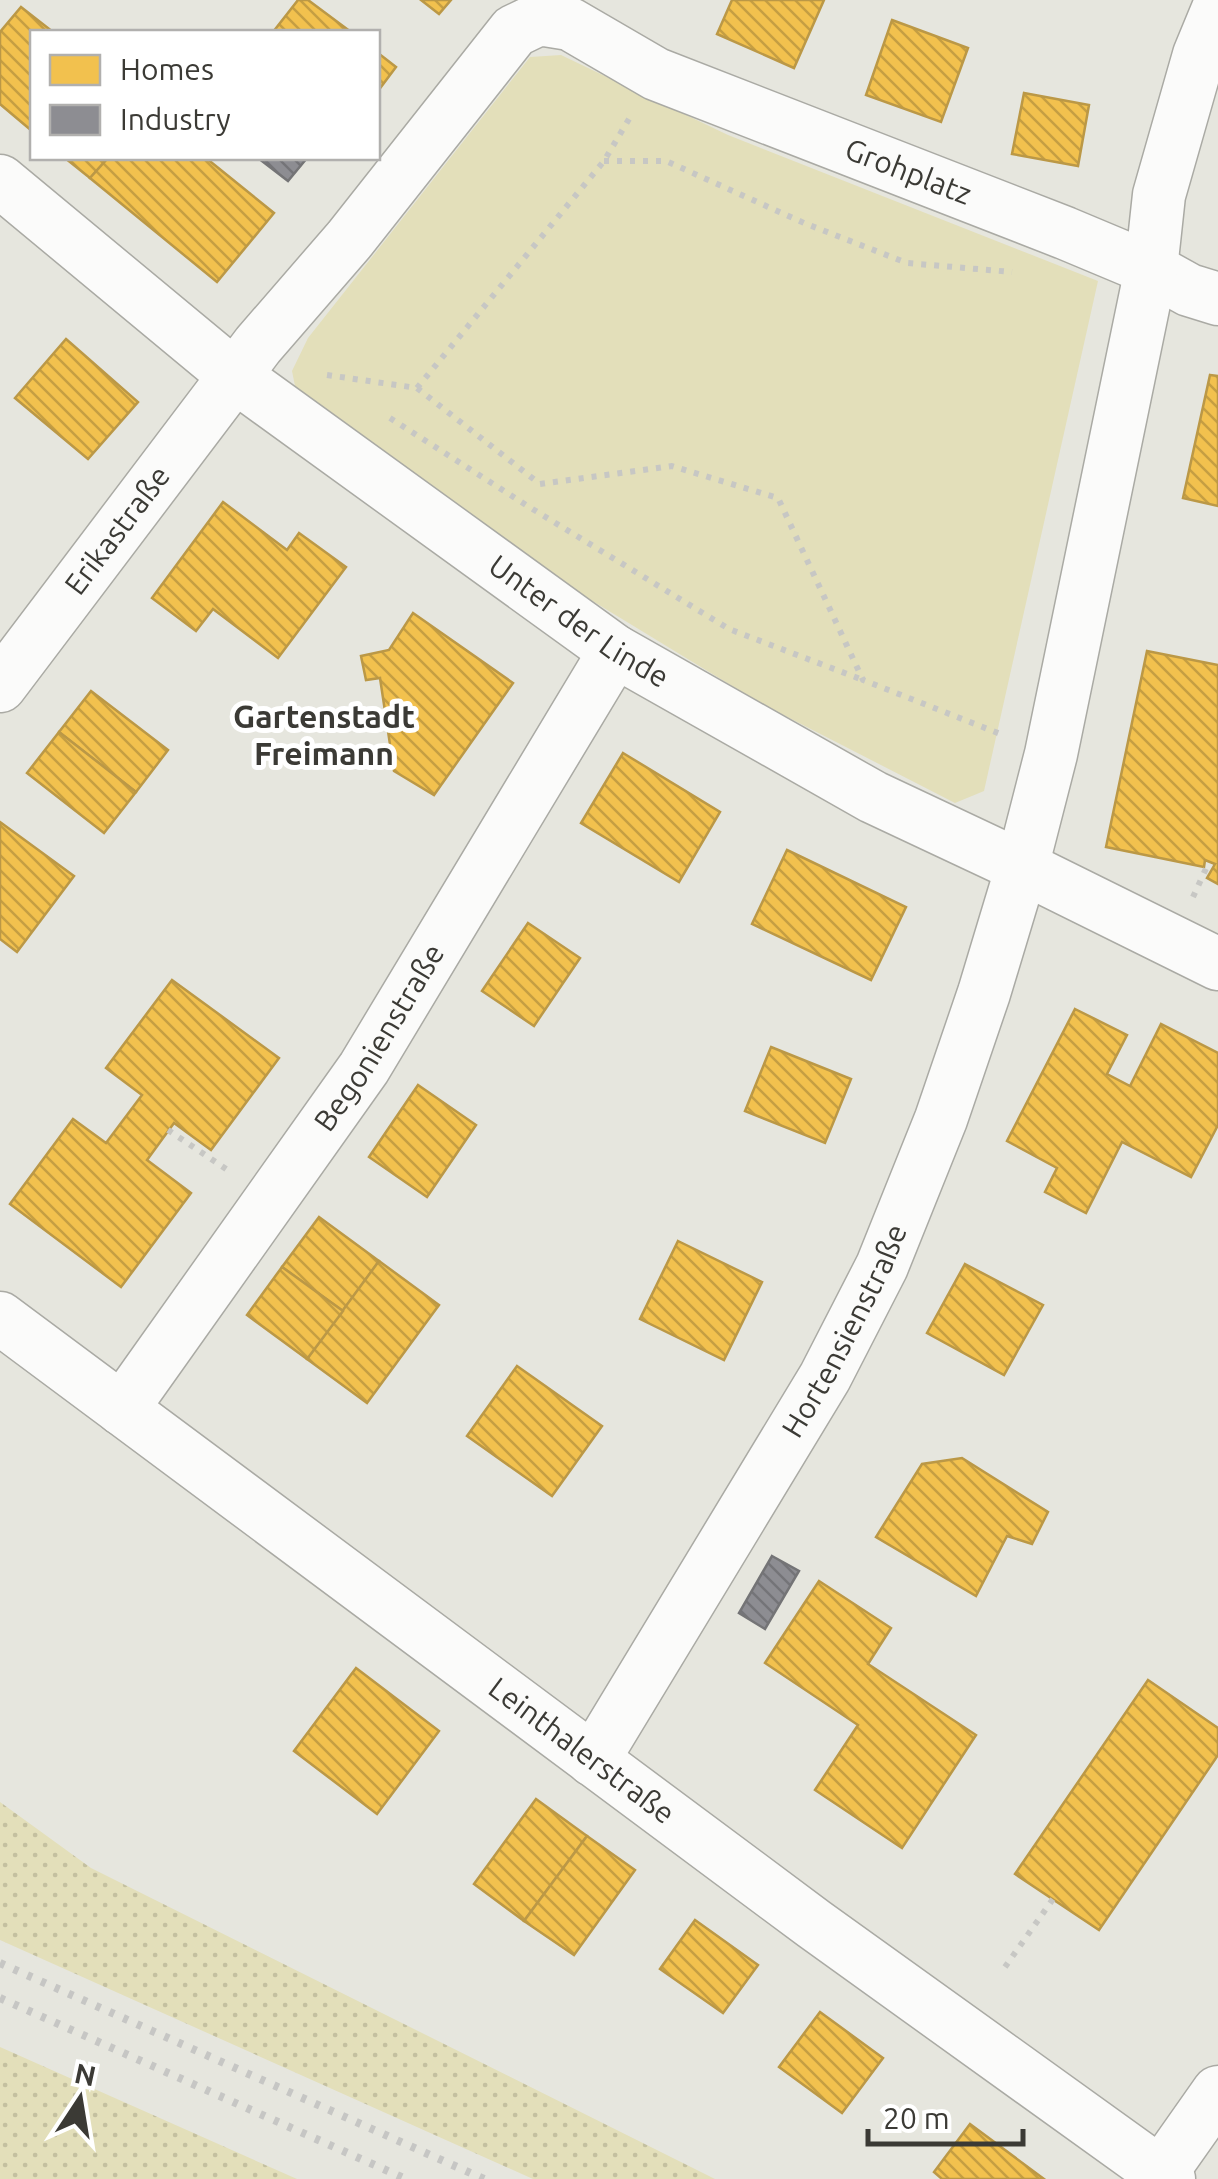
<svg xmlns="http://www.w3.org/2000/svg" width="1218" height="2179" viewBox="0 0 1218 2179" font-family="Ubuntu,sans-serif">
	<style>
		.grass { fill: url(#grass-dots) }
		.green { fill: #e3dfba }
		.homes { fill: url(#homes-back-hatch); stroke: #bb9846; stroke-width: 2.5 }
		.industry { fill: url(#industry-back-hatch); stroke: #747476; stroke-width: 2.5 }
		.lines { fill: none; stroke-linecap: round; stroke-linejoin: round }
		.street-casing { stroke: #aaaaa4; stroke-width: 55 }
		.path { stroke: #c7c7c4; stroke-width: 6; stroke-dasharray: 5 8; stroke-linecap: butt }
		.street { stroke: #fbfbfa; stroke-width: 52 }
		.rail { stroke: #c6c6c4; stroke-width: 8; stroke-dasharray: 5 10; stroke-linecap: butt }
		.labels { text-anchor: middle; stroke-width: 10; stroke-linejoin: round; paint-order: stroke }
		.street-label { font-size: 30px; fill: #3b3a35; stroke: #fff }
		.neighbourhood-label { font-size: 32px; font-weight: bold; fill: #3b3a35; stroke: #fff }
	</style>
	<defs>
		<pattern id="grass-dots" width="8" height="8" patternUnits="userSpaceOnUse" patternTransform="scale(2.5)"><rect width="8" height="8" fill="#e3dfba"/><path d="M2 2h.1M6 6h.1" fill="none" stroke="#c4c0a0" stroke-width="1.8" stroke-linecap="round"/></pattern>
		<pattern id="homes-back-hatch" width="6" height="6" patternUnits="userSpaceOnUse" patternTransform="scale(2.5)"><rect width="6" height="6" fill="#f2c14e"/><path d="M-1 5l2 2M0 0l6 6M5-1l2 2" fill="none" stroke="#c59e42"/></pattern>
		<pattern id="industry-back-hatch" width="6" height="6" patternUnits="userSpaceOnUse" patternTransform="scale(2.5)"><rect width="6" height="6" fill="#8d8d92"/><path d="M-1 5l2 2M0 0l6 6M5-1l2 2" fill="none" stroke="#747478"/></pattern>
	</defs>
	<rect width="100%" height="100%" fill="#e6e6de"/>
	<g class="grass">
		<path d="M0 1802 91 1868 715 2179H533L0 1940Z"/>
		<path d="M0 2047 297 2179H0Z"/>
	</g>
	<path class="green" d="M561 55 728 135 1098 281 984 791 955 803 760 703 581 594 297 396 292 371 308 338 530 57Z"/>
	<g class="homes">
		<path d="M298 0H308L351 32H273Z"/>
		<path d="M421 0H451L439 14Z"/>
		<path d="M732 0H824L794 68 717 34Z"/>
		<path d="M21 7 53 32H32V131L0 104V32Z"/>
		<path d="M892 20 968 48 941 122 866 95Z"/>
		<path d="M378 53 396 67 378 91Z"/>
		<path d="M1024 93 1089 105 1078 166 1012 154Z"/>
		<path d="M65 158H108L90 178Z"/>
		<path d="M108 158H206L274 213 217 282 90 178Z"/>
		<path d="M66 339 138 402 88 459 15 398Z"/>
		<path d="M1210 375 1218 376V506L1183 498Z"/>
		<path d="M223 502 287 550 299 533 346 567 278 658 213 609 196 631 152 598Z"/>
		<path d="M413 613 513 683 434 795 394 771 380 678 366 680 361 656 389 650Z"/>
		<path d="M1147 651 1218 665V884L1207 878 1215 864 1205 860 1204 867 1106 847Z"/>
		<path d="M91 691 168 750 136 792 59 732Z"/>
		<path d="M59 732 136 792 104 833 27 773Z"/>
		<path d="M623 753 720 812 679 882 581 823Z"/>
		<path d="M0 822 74 876 17 952 0 939Z"/>
		<path d="M787 850 906 907 871 980 752 924Z"/>
		<path d="M528 923 580 958 534 1026 482 991Z"/>
		<path d="M172 980 279 1058 211 1150 174 1123 147 1160 191 1193 121 1287 10 1204 73 1119 106 1143 142 1095 106 1068Z"/>
		<path d="M1075 1009 1127 1035 1107 1074 1130 1086 1161 1024 1218 1053V1125L1191 1177 1122 1142 1086 1213 1045 1192 1057 1168 1007 1141Z"/>
		<path d="M771 1047 851 1079 825 1143 745 1111Z"/>
		<path d="M418 1085 476 1125 427 1197 369 1157Z"/>
		<path d="M319 1217 379 1261 343 1311 282 1267Z"/>
		<path d="M678 1241 762 1282 724 1360 640 1319Z"/>
		<path d="M379 1261 439 1305 367 1403 307 1359Z"/>
		<path d="M965 1264 1043 1305 1004 1375 927 1333Z"/>
		<path d="M282 1267 343 1311 307 1359 247 1315Z"/>
		<path d="M517 1366 602 1426 552 1496 467 1436Z"/>
		<path d="M962 1458 1048 1512 1032 1544 1007 1536 976 1596 876 1537 922 1464Z"/>
		<path d="M819 1581 891 1628 868 1664 976 1735 902 1848 815 1790 858 1725 765 1663Z"/>
		<path d="M356 1668 439 1731 377 1814 294 1751Z"/>
		<path d="M1148 1680 1218 1728V1755L1099 1930 1015 1874Z"/>
		<path d="M536 1799 587 1836 524 1921 474 1884Z"/>
		<path d="M587 1836 635 1870 574 1955 524 1921Z"/>
		<path d="M695 1920 758 1965 723 2013 660 1969Z"/>
		<path d="M820 2012 883 2058 842 2113 779 2067Z"/>
		<path d="M970 2124 1044 2179H942L934 2172Z"/>
	</g>
	<g class="industry">
		<path d="M258 158H307L288 181Z"/>
		<path d="M772 1556 799 1571 765 1629 739 1613Z"/>
	</g>
	<g class="lines">
		<g class="street-casing">
			<g id="street">
				<path id="s1" d="M0 181 235 376 615 651 873 797 1022 867 1218 964"/>
				<path id="s2" d="M0 686 258 345 349 240 514 31 539 19 570 24 656 74 1065 233 1151 269 1189 290 1218 299"/>
				<path id="s3" d="M0 1318 814 1924 1169 2179"/>
				<path id="s4" d="M122 1409 364 1068 615 651"/>
				<path id="s5" d="M593 1760 825 1377 882 1266 941 1119 984 993 1022 867 1051 754 1151 269 1159 195 1199 55 1218 9"/>
				<path d="M1161 2173 1218 2092"/>
			</g>
		</g>
		<g class="path">
			<path d="M604 161H666L804 223 907 263 1012 272"/>
			<path d="M327 375 417 388 540 484 672 466 778 498 863 680 1003 735"/>
			<path d="M417 388 604 161 629 119"/>
			<path d="M390 418 526 505 729 629 863 680"/>
			<path d="M1193 897 1209 862"/>
			<path d="M168 1130 229 1171"/>
			<path d="M1005 1967 1053 1899"/>
		</g>
		<use href="#street" class="street"/>
		<g class="rail">
			<path d="M0 1963 484 2179"/>
			<path d="M0 1998 406 2179"/>
		</g>
	</g>
	<g class="labels">
		<g class="street-label">
			<text dy="10" stroke="none"><textPath href="#s2" startOffset="1262">Grohplatz</textPath></text>
			<text dy="10" stroke="none"><textPath href="#s2" startOffset="195">Erikastraße</textPath></text>
			<text dy="10" stroke="none"><textPath href="#s1" startOffset="728">Unter der Linde</textPath></text>
			<text dy="10" stroke="none"><textPath href="#s4" startOffset="452">Begonienstraße</textPath></text>
			<text dy="10" stroke="none"><textPath href="#s5" startOffset="498">Hortensienstraße</textPath></text>
			<text dy="10" stroke="none"><textPath href="#s3" startOffset="725">Leinthalerstraße</textPath></text>
		</g>
		<g class="neighbourhood-label">
			<text x="324" y="728">Gartenstadt<tspan x="324" dy="37">Freimann</tspan></text>
		</g>
	</g>
	<rect x="30" y="30" width="350" height="130" fill="#ffffff" stroke="#b1b0ae" stroke-width="2.5"/>
	<rect x="50" y="55" width="50" height="30" fill="#f2c14e" stroke="#b1b0ae" stroke-width="2.5"/>
	<text x="120" y="80" font-size="30" fill="#3b3a35">Homes</text>
	<rect x="50" y="105" width="50" height="30" fill="#8d8d92" stroke="#b1b0ae" stroke-width="2.5"/>
	<text x="120" y="130" font-size="30" fill="#3b3a35">Industry</text>
	<g transform="translate(80 2099) rotate(12)" stroke="#ffffff" stroke-width="8" paint-order="stroke">
	<path d="M0-8L18 38L0 25L-18 38Z" fill="#3b3a35"/>
	<text y="-15" font-size="28" font-weight="bold" text-anchor="middle" fill="#3b3a35">N</text>
	</g>
	<path d="M868 2129v15h155v-15" fill="none" stroke="#3b3a35" stroke-width="5"/>
	<text x="883" y="2129" font-size="30" fill="#3b3a35" stroke="#ffffff" stroke-width="8" paint-order="stroke">20 m</text>
</svg>
